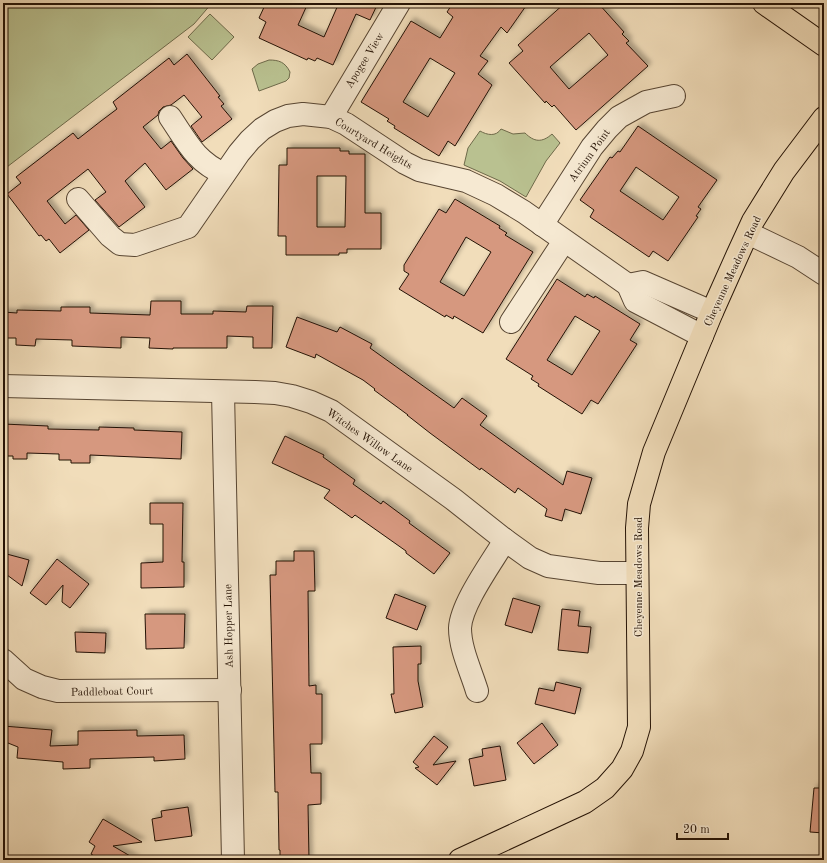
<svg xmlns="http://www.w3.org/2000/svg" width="827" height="863" viewBox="0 0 827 863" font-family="'Old Standard TT',serif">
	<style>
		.green { fill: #b9c190; stroke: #6e6a4a }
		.building { fill: #d6987f; stroke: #241205; fill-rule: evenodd; filter: url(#shadow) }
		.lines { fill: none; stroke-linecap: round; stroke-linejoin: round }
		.minor-casing { stroke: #574532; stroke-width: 24 }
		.major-casing { stroke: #241205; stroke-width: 24 }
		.minor { stroke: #f6e9d2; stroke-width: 22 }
		.major { stroke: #f1ddba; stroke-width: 22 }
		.labels { text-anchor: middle; stroke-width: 3; stroke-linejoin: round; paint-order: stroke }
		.street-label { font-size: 11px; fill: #241205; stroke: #f6e9d2 }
	</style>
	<defs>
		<filter id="shadow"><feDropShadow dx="3.5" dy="-3.5" stdDeviation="2" flood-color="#0004"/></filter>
	</defs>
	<rect width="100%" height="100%" fill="#f1ddba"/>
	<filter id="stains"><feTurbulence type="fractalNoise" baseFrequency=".005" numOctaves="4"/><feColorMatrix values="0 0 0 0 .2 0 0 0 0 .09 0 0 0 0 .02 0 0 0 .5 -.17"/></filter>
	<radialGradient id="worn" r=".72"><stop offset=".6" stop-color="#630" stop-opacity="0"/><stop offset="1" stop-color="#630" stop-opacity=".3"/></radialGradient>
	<g class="green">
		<path d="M3 3H212L194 24 3 170Z"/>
		<path d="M210 14 234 37 212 60 188 37Z"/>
		<path d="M269 60C279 60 285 62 290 72L289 78 286 81 259 91 252 69 258 64Z"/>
		<path d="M501 129 513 134 525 133C534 142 542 143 552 134L560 143 546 161 526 197 500 181 464 165 468 148 480 131C487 135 496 137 501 129Z"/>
	</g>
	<g class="building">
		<path d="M266 3H308L298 25 324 37 338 5 333 3H378L370 20 356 14 333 65 317 58 315 61 308 58 307 60 259 38 266 22 259 18Z"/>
		<path d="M453 3H528L507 33 501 27 480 56 488 61 478 74 492 85 455 146 448 141 439 156 394 128 395 126 387 121 389 119 361 102 411 21 440 38 453 17 447 12ZM430 58 455 73 428 117 403 102Z"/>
		<path d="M565 3H598L624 32 622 34 629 41 626 43 648 66 576 130 554 105 552 107 546 101 545 103 509 63 523 51 518 45ZM589 33 608 55 569 89 550 67Z"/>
		<path d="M187 54 220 96 218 97 224 104 221 106 232 119 202 142 191 126 202 117 184 95 171 105 163 107 159 111 158 115 143 127 161 149 171 141 183 158 193 169 166 190 145 163 125 181 145 207 119 227 95 200 106 192 88 169 47 201 65 224 76 215 89 230 60 253 49 239 46 241 41 235 39 236 7 194 21 183 16 177 73 133 78 139 101 121 117 109 113 102 169 58 174 65Z"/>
		<path d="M638 126 717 180 698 207 701 209 696 216 698 217 668 261 653 251 649 257 590 217 594 210 580 200 610 157 612 158 618 151 620 152ZM636 167 679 197 663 220 620 191Z"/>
		<path d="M287 148H340V151H349V154H365V213H381V249H347V253H339V255H286V236H278L279 165H287ZM317 176H346L345 227H317Z"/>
		<path d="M455 199 500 226 499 228 507 233 505 235 533 252 483 333 454 316 453 319 446 315 445 317 399 289 409 274 404 271V265L439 209 446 213ZM466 237 491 252 464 296 440 282Z"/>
		<path d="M557 279 585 297 587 294 594 298 595 296 640 324 630 340 637 344 598 404 591 400 582 414 538 386 539 384 531 379 533 376 506 359ZM575 316 600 331 572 375 547 360Z"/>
		<path d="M151 301H181V314H213V311L246 312 247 306H273L272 348H253V337L227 336V348H173V349L149 348 150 338 121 337V348L72 346V340L36 339 35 346 16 345V338H3V312L17 313V310L61 311V307H90V313L150 315Z"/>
		<path d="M297 317 337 332 340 327 372 344 370 348 454 408 462 398 487 416 480 425 563 485 567 471 592 478 581 514 565 509 562 521 545 516 547 509 518 488 515 493 481 468 480 470 430 433 407 415H408L374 390 375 389 363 380 316 354 315 358 286 347Z"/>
		<path d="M3 424 48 426V429L99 430V427L134 428V430L182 432 181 459 90 455V463H71V460H59V454L27 453V459H13V456H3Z"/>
		<path d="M285 436 324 455 323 457 355 480 353 484 381 504 383 501 410 521 409 523 450 553 434 574 406 553V551L355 515 352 518 324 498 330 490 272 463Z"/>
		<path d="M150 503H183L182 562H184V587L141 588V563L163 562V524H150Z"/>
		<path d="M294 551H314L315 591H308L309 686 316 685V694H322V744H310L311 773H321V804L308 805 309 860H280V850H279L278 792H275L270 575H276V561H294Z"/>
		<path d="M3 553 29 560 22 586 3 572Z"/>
		<path d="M57 559 89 584 70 608 62 602 63 585 46 605 30 593Z"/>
		<path d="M395 594 426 606 417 630 386 618Z"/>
		<path d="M513 598 540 606 532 633 505 625Z"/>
		<path d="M562 609 580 611 578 626 591 627 588 653 558 650Z"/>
		<path d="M145 614H185L184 648 146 649Z"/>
		<path d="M75 632 106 633 105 653 76 652Z"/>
		<path d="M421 646V664H418V681L423 707 395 713 391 694H394L393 647Z"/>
		<path d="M556 682 581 688 575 714 535 704 539 688 554 691Z"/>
		<path d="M542 723 558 745 534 764 517 743Z"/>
		<path d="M3 726 52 730 50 746 78 745V731L137 730V736L184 735 185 759 154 761V757L90 759V768L63 769V762L17 758 18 747 3 741Z"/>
		<path d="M434 736 448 747 433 765 456 761 437 785 415 768 419 767 413 762Z"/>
		<path d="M500 746 506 780 474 786 469 759 483 756 482 749Z"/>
		<path d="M814 788H824V833L810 832Z"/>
		<path d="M188 807 192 836 155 841 152 819 162 817 161 811Z"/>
		<path d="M103 819 142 842 113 846 137 860H101L91 854 95 846 89 842Z"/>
	</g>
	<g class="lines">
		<g class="minor-casing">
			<g id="minor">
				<path d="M170 117C187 142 195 161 224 174"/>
				<path d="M331 117 399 3"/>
				<path d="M78 199 110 236 120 244 135 245 188 227 239 153 250 140 262 129 275 121 288 116 303 114 331 117 346 124 405 163 419 170 466 181 496 195 524 212 628 285 635 301 702 336"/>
				<path d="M542 225 592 147 607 129 619 117 646 102 674 96"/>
				<path d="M748 233 798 257 824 274"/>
				<path d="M628 285 643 282 712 312"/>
				<path d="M511 322 564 241"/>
				<path d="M3 386 255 392 275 393 292 396 311 402 331 411 453 499 505 540 530 558 548 566 599 573H637"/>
				<path d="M223 392 233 860"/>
				<path d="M3 660 24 679 42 687 58 691 230 690"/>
				<path d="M477 691C471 671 460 649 460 628 461 604 492 562 505 540"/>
			</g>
		</g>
		<g class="major-casing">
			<g id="major">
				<path d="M764 3 824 45"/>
				<path d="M460 860 585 802 605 788 622 769 632 751 639 727 637 528 639 504 654 452 712 312 737 256 753 221 784 171 824 118"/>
			</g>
		</g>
		<use href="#minor" class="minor"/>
		<use href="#major" class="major"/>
	</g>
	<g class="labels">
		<g class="street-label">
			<text transform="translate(364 60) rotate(-58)" y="4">Apogee View</text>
			<text transform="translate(374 143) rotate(31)" y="4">Courtyard Heights</text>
			<text transform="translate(589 155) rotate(-54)" y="4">Atrium Point</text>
			<text transform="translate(732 271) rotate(-65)" y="4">Cheyenne Meadows Road</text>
			<text transform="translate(370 440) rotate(35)" y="4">Witches Willow Lane</text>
			<text transform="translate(638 577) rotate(-90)" y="4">Cheyenne Meadows Road</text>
			<text transform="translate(228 626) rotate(-91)" y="4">Ash Hopper Lane</text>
			<text transform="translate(112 691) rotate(-1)" y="4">Paddleboat Court</text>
		</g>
	</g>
	<rect width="827" height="863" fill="none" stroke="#f1ddba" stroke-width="16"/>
	<rect x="4" y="4" width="819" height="855" fill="none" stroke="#241205" stroke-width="2"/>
	<rect x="8" y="8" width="811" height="847" fill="none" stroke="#241205"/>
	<path d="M677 833v6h51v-6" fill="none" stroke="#241205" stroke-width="2"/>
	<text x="683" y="833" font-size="12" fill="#241205" stroke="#f6e9d2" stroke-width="3" paint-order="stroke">20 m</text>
	<rect width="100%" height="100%" filter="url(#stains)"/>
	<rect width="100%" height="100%" fill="url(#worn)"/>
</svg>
